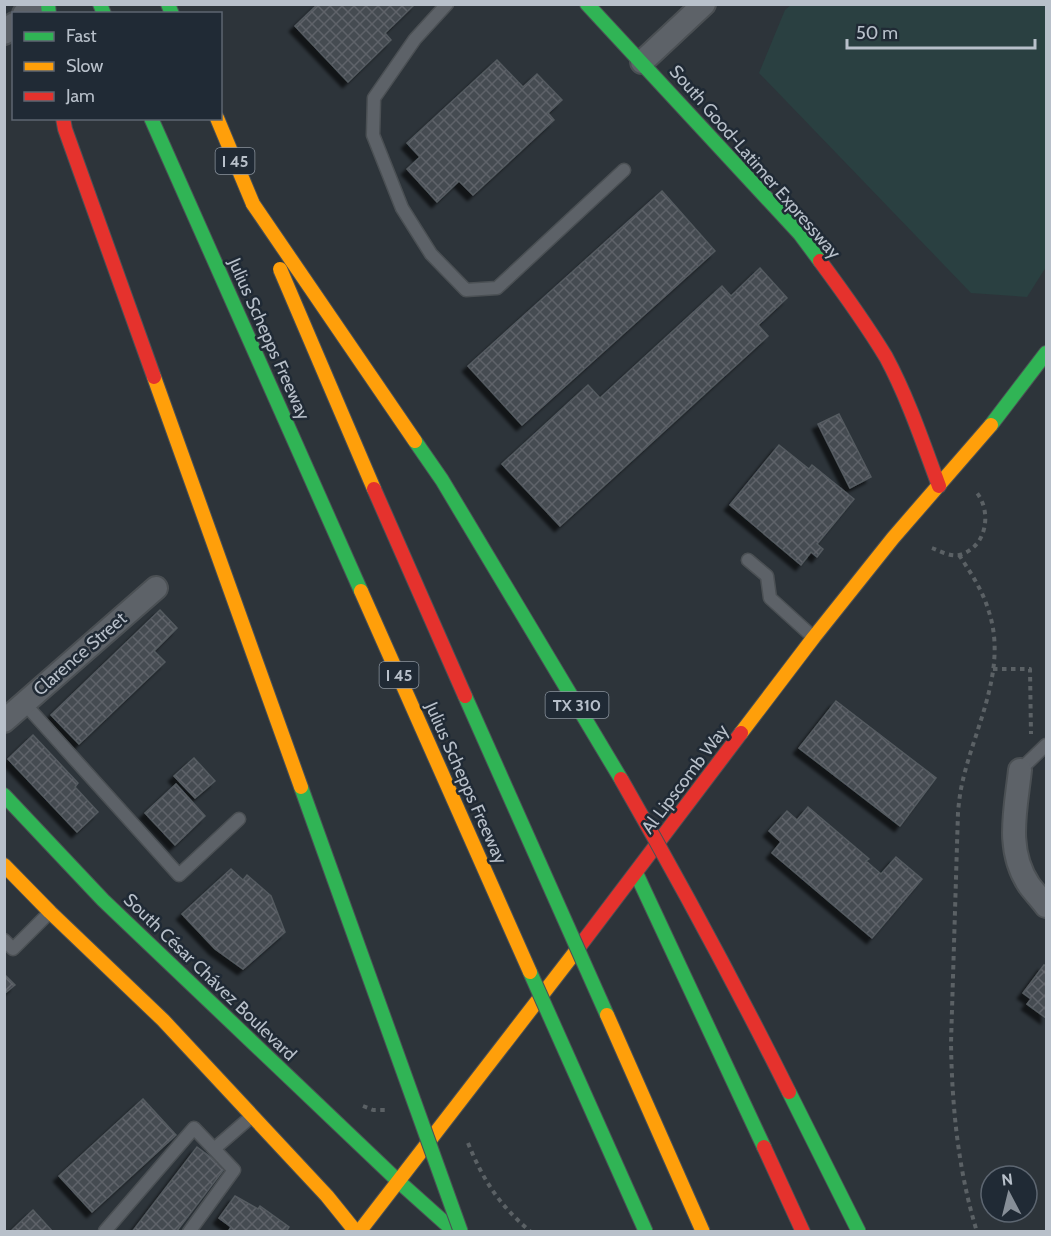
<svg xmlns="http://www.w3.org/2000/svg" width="1051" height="1236" viewBox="0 0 1051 1236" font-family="Cabin,sans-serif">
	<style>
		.garden { fill: #2a4041 }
		.building { fill: url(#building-cross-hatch); stroke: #555b61; stroke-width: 1.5; filter: url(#shadow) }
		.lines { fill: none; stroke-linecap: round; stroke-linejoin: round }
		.lane-casing { stroke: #4b5054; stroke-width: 15 }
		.street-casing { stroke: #4b5054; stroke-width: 26 }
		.fast-casing { stroke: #4b5054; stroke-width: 16 }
		.slow-casing { stroke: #4b5054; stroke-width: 16 }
		.jam-casing { stroke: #4b5054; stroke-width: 16 }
		.path { stroke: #5b6165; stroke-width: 4; stroke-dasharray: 4.5 4.5; stroke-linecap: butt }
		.lane { stroke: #5d6268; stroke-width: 12 }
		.street { stroke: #5d6268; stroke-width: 22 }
		.fast { stroke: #30b455; stroke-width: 14 }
		.slow { stroke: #ff9f0a; stroke-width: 14 }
		.jam { stroke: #e5322d; stroke-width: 14 }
		.fast-bridge-casing { stroke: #4a5055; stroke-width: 16; stroke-linecap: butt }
		.slow-bridge-casing { stroke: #4a5055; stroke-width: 16; stroke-linecap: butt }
		.jam-bridge-casing { stroke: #4a5055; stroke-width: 16; stroke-linecap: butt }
		.fast-bridge { stroke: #30b455; stroke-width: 14 }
		.slow-bridge { stroke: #ff9f0a; stroke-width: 14 }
		.jam-bridge { stroke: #e5322d; stroke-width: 14 }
		.labels { text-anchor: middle; stroke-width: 5; stroke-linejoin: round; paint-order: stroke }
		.shield { fill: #202a35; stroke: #8a939d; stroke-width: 1.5 }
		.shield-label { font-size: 16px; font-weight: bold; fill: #b8c0ca }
		.street-label { font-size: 18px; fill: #b8c0ca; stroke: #202a35 }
	</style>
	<defs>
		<pattern id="building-cross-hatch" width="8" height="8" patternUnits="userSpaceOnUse" patternTransform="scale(1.5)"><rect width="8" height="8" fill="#454b51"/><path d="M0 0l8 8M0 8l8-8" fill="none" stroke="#5e6369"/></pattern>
		<filter id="shadow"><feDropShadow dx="-5.5" dy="5.5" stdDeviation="1.5" flood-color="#0009"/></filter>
	</defs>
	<rect width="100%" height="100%" fill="#2d343a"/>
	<path class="garden" d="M791 5H1046V267L1027 297 971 293 759 73 785 10Z"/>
	<g class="building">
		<path d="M318 4H415L385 33 391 40 348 82 295 26Z"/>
		<path d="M497 60 523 87 537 74 562 100 548 113 554 120 473 195 459 181 437 202 407 169 420 157 407 143Z"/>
		<path d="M662 191 715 251 522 425 468 366Z"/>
		<path d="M760 268 787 298 758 325 768 336 560 526 502 464 588 385 600 398 722 286 731 296Z"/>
		<path d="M839 414 871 477 850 488 818 424Z"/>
		<path d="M779 445 809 469 812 465 854 499 817 544 823 549 817 557 811 552 801 565 730 505Z"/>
		<path d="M160 610 177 628 154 651 165 662 79 744 51 715Z"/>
		<path d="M836 701 936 778 900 826 799 748Z"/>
		<path d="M33 735 78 783 75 787 98 812 77 832 8 759Z"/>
		<path d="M194 758 215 781 195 798 174 776Z"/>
		<path d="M176 784 205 816 175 845 145 813Z"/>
		<path d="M808 807 869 859 866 861 881 874 896 857 922 879 872 938 772 853 781 842 769 831 787 811 797 820Z"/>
		<path d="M231 869 243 880 247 875 271 896 285 932 243 969 215 949 182 914Z"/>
		<path d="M1044 965 1046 966V1018L1027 1004 1031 999 1023 993Z"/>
		<path d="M4 974 15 985 4 994Z"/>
		<path d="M143 1099 176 1135 92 1212 59 1176Z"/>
		<path d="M197 1147 225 1168 176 1232H132Z"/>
		<path d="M235 1196 258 1209 260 1206 289 1227 286 1232H228L231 1227 219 1218Z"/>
		<path d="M33 1210 53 1232H10Z"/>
	</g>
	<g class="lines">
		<g class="lane-casing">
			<g id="lane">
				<path d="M447 4 415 39 374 98 373 135 402 208 431 254 466 290 497 288 624 170"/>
				<path d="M748 560 767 576 770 598 813 637"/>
				<path d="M24 703 179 875 239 819"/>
				<path d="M1020 770 1046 745"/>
				<path d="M4 940 13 949 50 912"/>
				<path d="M214 1149 252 1116"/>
				<path d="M105 1231 194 1128 234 1170 189 1232"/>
			</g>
		</g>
		<g class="street-casing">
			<g id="street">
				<path d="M24 14 34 4"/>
				<path d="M4 33 14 24"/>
				<path d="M642 62 704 4"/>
				<path d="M4 721 156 588"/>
				<path d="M1020 770C1016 809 1005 849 1029 885 1034 892 1041 899 1046 906"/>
			</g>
		</g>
		<g class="fast-casing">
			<g id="fast">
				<path d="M48 4 49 14"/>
				<path d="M100 4 104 14"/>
				<path d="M168 4 172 14"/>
				<path d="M587 4 800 234 820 261"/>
				<path d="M991 425 1046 353"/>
				<path d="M4 795 103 900 397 1180 455 1232"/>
				<path d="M636 873 764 1147"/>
			</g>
		</g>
		<g class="slow-casing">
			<g id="slow">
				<path d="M217 118 253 204"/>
				<path d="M741 733 814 637 893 538 991 425"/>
				<path d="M4 865 50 912 163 1020 327 1196 356 1232"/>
				<path d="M359 1232 579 947"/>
			</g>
		</g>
		<g class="jam-casing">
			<g id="jam">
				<path d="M820 261C843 292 866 324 886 357 908 398 923 443 939 486"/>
				<path d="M579 947 741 733"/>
				<path d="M764 1147 803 1232"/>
			</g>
		</g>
		<g class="path">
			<path d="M932 548C940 551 950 557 959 555 987 548 992 512 977 493"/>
			<path d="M959 555C971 573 983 591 989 612 1008 671 974 728 962 784 960 793 959 802 958 812L951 1043C952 1107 958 1170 977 1232"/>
			<path d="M993 669H1030L1031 734"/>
			<path d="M363 1106 373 1110H388"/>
			<path d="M468 1143C483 1180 499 1205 531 1232"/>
		</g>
		<use href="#lane" class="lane"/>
		<use href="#street" class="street"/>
		<use href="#fast" class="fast"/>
		<use href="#slow" class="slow"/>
		<use href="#jam" class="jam"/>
		<g class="fast-bridge-casing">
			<g id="fast-bridge">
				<path d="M151 118 361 591"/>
				<path d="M415 441 442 480 621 779"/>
				<path d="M465 696 607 1015"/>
				<path d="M301 787 461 1232"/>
				<path d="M530 972 646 1232"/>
				<path d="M789 1092 859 1232"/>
			</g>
		</g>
		<g class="slow-bridge-casing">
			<g id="slow-bridge">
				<path d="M253 204 415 441"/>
				<path d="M280 269 374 489"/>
				<path d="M154 377 301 787"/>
				<path d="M361 591 530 972"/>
				<path d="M607 1015 703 1232"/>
			</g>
		</g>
		<g class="jam-bridge-casing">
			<g id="jam-bridge">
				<path d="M63 118 65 129 154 377"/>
				<path d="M374 489 465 696"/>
				<path d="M621 779C680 882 736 986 789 1092"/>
			</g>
		</g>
		<use href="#fast-bridge" class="fast-bridge"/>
		<use href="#slow-bridge" class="slow-bridge"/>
		<use href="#jam-bridge" class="jam-bridge"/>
	</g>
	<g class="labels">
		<g class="shield">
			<rect x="215.5" y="148" width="39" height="26" rx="4.5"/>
			<rect x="379.5" y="662" width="39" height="26" rx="4.5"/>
			<rect x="545.5" y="692" width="63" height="26" rx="4.5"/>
		</g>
		<g class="shield-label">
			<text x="235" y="167">I 45</text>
			<text x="399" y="681">I 45</text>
			<text x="577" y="711">TX 310</text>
		</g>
		<g class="street-label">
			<text transform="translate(755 162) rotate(49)" y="6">South Good-Latimer Expressway</text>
			<text transform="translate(269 339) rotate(66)" y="6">Julius Schepps Freeway</text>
			<text transform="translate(80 654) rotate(-41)" y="6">Clarence Street</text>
			<text transform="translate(685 779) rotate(-53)" y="6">Al Lipscomb Way</text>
			<text transform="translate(466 783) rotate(66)" y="6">Julius Schepps Freeway</text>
			<text transform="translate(210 977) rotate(44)" y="6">South César Chávez Boulevard</text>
		</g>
	</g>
	<rect width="1051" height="1236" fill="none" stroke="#b8c0ca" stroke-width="12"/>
	<rect x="12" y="12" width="210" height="108" fill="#202a35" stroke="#5d6671" stroke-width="1.5"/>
	<rect x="24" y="32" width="30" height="9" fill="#30b455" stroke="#5d6671" stroke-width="1.5"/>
	<text x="66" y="42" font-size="18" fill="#b8c0ca">Fast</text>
	<rect x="24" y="62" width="30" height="9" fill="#ff9f0a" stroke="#5d6671" stroke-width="1.5"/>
	<text x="66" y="72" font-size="18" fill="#b8c0ca">Slow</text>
	<rect x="24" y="92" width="30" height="9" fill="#e5322d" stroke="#5d6671" stroke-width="1.5"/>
	<text x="66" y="102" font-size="18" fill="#b8c0ca">Jam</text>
	<g transform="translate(1009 1194) rotate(353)"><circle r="28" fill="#202a35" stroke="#5d6671" stroke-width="1.5"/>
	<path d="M0-4.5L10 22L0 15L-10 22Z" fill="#878f98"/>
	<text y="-9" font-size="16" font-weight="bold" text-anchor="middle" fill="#b8c0ca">N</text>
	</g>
	<path d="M847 39v9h188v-9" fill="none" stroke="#b8c0ca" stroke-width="3"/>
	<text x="856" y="39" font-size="18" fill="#b8c0ca" stroke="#202a35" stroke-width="4.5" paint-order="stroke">50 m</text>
</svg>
